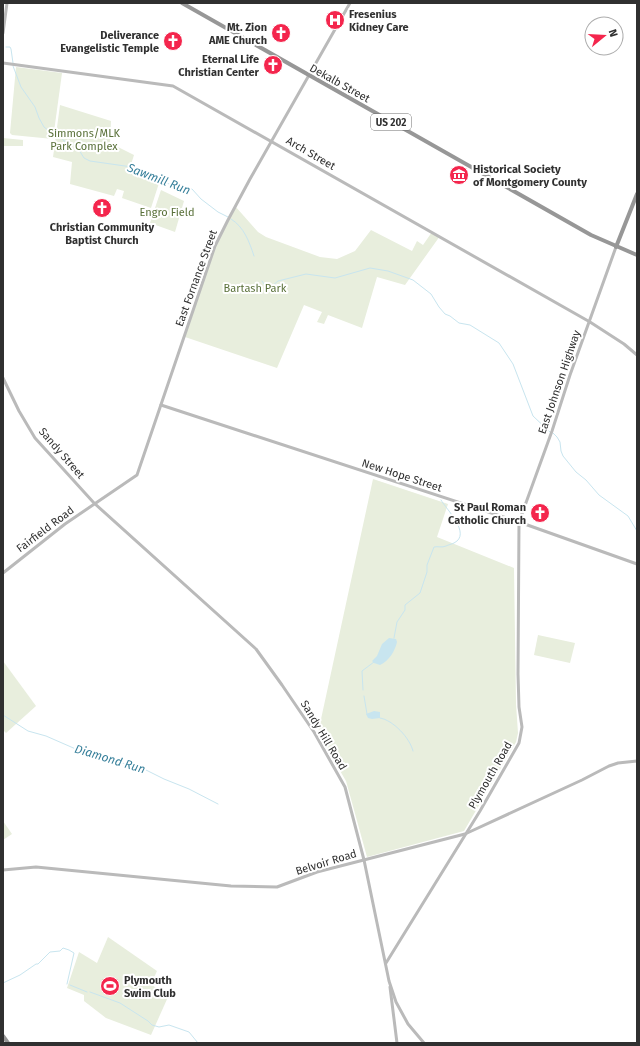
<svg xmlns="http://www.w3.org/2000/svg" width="640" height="1046" viewBox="0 0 640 1046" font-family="'Fira Sans',sans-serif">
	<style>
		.green { fill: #e8eedd }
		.water { fill: #c8e5ef }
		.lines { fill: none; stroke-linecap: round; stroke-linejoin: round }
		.stream { stroke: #c8e5ef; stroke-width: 1 }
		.secondary { stroke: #bababa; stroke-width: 3 }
		.highway { stroke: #979797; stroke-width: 4 }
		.labels { text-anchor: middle; stroke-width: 4; stroke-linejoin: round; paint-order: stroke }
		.shield { fill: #fff; stroke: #6e6e6e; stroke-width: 1 }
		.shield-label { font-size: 10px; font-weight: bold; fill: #303030 }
		.poi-label { font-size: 11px; font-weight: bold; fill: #303030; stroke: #fff; text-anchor: end }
		.street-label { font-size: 11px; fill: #303030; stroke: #fff }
		.park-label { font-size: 11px; fill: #597039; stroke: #fff }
		.water-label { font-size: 12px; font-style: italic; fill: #367f9a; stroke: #fff }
	</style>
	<rect width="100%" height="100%" fill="#fff"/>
	<g class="green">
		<path d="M16 67 62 73 53 139 12 135 10 133Z"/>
		<path d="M60 105 111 121 110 143 134 155 129 171 159 183 151 208 122 198 124 191 117 189 114 196 70 184 72 162 53 157Z"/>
		<path d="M3 138 23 140V146H3Z"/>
		<path d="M161 190 184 201 175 232 150 223Z"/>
		<path d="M235 206 258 232 266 237 320 257 337 259 355 251 371 230 412 251 417 241 423 245 432 232 440 236 405 285 377 277 362 328 328 315 324 324 317 322 322 312 304 305 277 368 185 337 215 246Z"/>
		<path d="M373 479 448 504 437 537 514 568 516 704 518 733 516 742 464 831 367 857 346 781 318 733Z"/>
		<path d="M538 635 575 643 570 663 534 655Z"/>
		<path d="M3 661 36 706 6 733 3 730Z"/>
		<path d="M3 821 12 834 3 840Z"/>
		<path d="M108 937 157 971 151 984 168 997 151 1035 106 1018 84 1001V995L67 988 79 952 97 963Z"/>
	</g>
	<g class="water">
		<path d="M389 638 396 639 397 642C395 651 389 661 380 665L374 663 372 661 377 656 382 644Z"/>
		<path d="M374 711 380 712V718L372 719 368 718 366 714Z"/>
	</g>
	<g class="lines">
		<g class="stream">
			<path d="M6 47H10L11 49 13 63"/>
			<path d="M13 66 21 87 35 107 39 118 44 127 49 131 60 136 64 141 76 145 84 158 90 161 132 167 147 173 175 187 192 189 201 199 218 212 228 217"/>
			<path d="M231 219C244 227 249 241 254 256"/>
			<path d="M262 281 266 287 272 286 278 281 306 274 335 278 370 268 388 271 413 280 431 294 439 307 445 314 450 316 459 323 470 325 499 343 513 364 533 416 550 432"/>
			<path d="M553 433 557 437 560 442 561 451 563 456 576 472 586 480 599 495 628 516 637 531"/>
			<path d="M394 638 397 622 405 610V605L420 593 427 572V565L434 547C438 546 442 548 446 546 448 545 452 544 454 543 472 534 446 509 441 500"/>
			<path d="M363 690 362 671 374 662"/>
			<path d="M364 696 367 714"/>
			<path d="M3 715 28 731 46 736 78 750 102 755 122 763 140 767 164 779 189 789 218 804"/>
			<path d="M380 718C393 720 410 738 413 751"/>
			<path d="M3 983 20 975 36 964H38L50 952 60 951 63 948 69 950 74 953 67 984"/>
			<path d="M70 985 87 992"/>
			<path d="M90 992 120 1003 148 1021 152 1025 159 1027 169 1025 189 1032 198 1043"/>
		</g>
		<g class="secondary">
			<path d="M3 33 7 3"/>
			<path d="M3 63 173 86 590 322 624 344 637 355"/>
			<path d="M3 378 19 411 35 438 94 503 256 649 282 685 314 732 345 787 364 860 389 981 396 1002 408 1024 424 1043"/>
			<path d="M161 405 519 522 637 564"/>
			<path d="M3 573 65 524 137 475 215 246 228 220 250 179 350 3"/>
			<path d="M3 870 36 867 231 886 277 887 317 872 465 834 582 780 609 766 618 763 637 761"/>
			<path d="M386 963 480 811 519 743 522 727 519 707 518 674 519 522 552 431 570 375 616 247"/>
			<path d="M390 987 397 1043"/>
		</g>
		<g class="highway">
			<path d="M182 3 591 235 637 255"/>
			<path d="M616 247 637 194"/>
			<path d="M3 1036 8 1043"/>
		</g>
	</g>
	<defs>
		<g id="hospital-disc" transform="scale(1)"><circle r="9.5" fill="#f4264d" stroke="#fff"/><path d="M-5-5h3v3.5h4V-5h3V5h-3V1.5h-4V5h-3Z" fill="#fff"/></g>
		<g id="church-disc" transform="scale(1)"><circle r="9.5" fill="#f4264d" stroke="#fff"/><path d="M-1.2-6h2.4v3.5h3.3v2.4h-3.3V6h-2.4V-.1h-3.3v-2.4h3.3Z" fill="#fff"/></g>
		<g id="museum-disc" transform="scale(1)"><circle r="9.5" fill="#f4264d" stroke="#fff"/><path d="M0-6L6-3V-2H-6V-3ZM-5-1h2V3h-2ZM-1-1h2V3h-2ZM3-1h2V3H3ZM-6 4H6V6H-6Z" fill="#fff"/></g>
		<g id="stadium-disc" transform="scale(1)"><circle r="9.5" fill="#f4264d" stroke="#fff"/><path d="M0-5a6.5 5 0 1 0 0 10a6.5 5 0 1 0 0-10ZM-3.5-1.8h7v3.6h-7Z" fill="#fff"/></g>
	</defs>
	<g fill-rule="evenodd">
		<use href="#hospital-disc" x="335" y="20"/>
		<use href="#church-disc" x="281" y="33"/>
		<use href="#church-disc" x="173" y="41"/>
		<use href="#church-disc" x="273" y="65"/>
		<use href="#museum-disc" x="459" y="175"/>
		<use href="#church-disc" x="102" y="208"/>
		<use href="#church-disc" x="540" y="513"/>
		<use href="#stadium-disc" x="110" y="986"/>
	</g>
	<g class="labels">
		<rect class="shield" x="371" y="114" width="40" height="16" rx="3"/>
		<g class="shield-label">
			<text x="391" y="126">US 202</text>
		</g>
		<g class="poi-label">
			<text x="349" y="18" text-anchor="start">Fresenius<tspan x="349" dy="13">Kidney Care</tspan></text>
			<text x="267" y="31">Mt. Zion<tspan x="267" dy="13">AME Church</tspan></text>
			<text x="159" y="39">Deliverance<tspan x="159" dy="13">Evangelistic Temple</tspan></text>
			<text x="259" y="63">Eternal Life<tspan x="259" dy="13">Christian Center</tspan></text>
			<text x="473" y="173" text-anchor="start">Historical Society<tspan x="473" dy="13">of Montgomery County</tspan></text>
			<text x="102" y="231" text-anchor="middle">Christian Community<tspan x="102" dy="13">Baptist Church</tspan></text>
			<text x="526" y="511">St Paul Roman<tspan x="526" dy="13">Catholic Church</tspan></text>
			<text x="124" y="984" text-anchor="start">Plymouth<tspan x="124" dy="13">Swim Club</tspan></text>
		</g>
		<g class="street-label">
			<text transform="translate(340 83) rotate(29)" y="4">Dekalb Street</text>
			<text transform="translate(311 153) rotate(30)" y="4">Arch Street</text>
			<text transform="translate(196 278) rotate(-70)" y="4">East Fornance Street</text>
			<text transform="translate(559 382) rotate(-71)" y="4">East Johnson Highway</text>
			<text transform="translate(62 453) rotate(49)" y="4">Sandy Street</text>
			<text transform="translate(402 475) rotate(18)" y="4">New Hope Street</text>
			<text transform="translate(45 529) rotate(-37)" y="4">Fairfield Road</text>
			<text transform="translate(324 735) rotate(59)" y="4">Sandy Hill Road</text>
			<text transform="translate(490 775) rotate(-60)" y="4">Plymouth Road</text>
			<text transform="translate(326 862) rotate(-17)" y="4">Belvoir Road</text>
		</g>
		<g class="park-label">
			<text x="84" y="137">Simmons/MLK<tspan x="84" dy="13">Park Complex</tspan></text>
			<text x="167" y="216">Engro Field</text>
			<text x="255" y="292">Bartash Park</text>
		</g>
		<g class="water-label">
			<text transform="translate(159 179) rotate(21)" y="4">Sawmill Run</text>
			<text transform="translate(110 759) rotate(17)" y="4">Diamond Run</text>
		</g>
	</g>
	<rect width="640" height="1046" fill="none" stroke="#303030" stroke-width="8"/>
	<g transform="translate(604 36) rotate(72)"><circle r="19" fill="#ffffff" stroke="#acacac"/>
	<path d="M0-3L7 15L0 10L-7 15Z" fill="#f4264d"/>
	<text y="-6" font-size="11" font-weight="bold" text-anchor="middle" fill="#303030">N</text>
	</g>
</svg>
